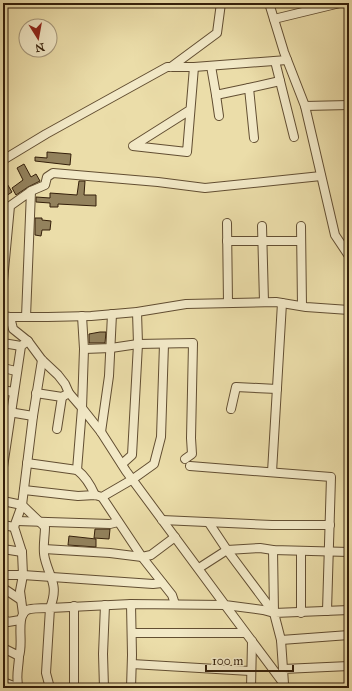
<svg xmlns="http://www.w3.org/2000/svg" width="352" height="691" viewBox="0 0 352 691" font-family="'IM FELL Great Primer',serif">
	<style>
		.building { fill: #93825d; stroke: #341f0a }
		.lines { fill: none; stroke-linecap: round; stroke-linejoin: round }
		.minor-casing { stroke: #624e32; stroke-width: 10 }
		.minor { stroke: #f2e9c7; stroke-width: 8 }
	</style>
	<rect width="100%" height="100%" fill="#ebdda9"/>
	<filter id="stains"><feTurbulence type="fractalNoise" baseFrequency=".005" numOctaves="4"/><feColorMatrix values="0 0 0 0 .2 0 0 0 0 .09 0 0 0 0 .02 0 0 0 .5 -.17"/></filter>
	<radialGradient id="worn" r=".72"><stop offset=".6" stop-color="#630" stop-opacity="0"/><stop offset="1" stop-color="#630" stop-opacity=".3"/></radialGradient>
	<g class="building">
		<path d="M47 152 71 154 70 165 35 161V157L47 158Z"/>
		<path d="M24 164 31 177 36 174 40 181 28 187 16 195 12 188 23 180 17 168Z"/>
		<path d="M3 177 12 192 3 198Z"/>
		<path d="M79 181H85L84 195H96V206L58 204V207H50V203L36 202V197L50 198V193L77 195Z"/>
		<path d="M35 218H42V220L51 221 50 230H42L41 236 35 235Z"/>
		<path d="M100 332H106L105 343H89V334Z"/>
		<path d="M95 529H110L109 539 94 538Z"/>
		<path d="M69 536 96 539V547L68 545Z"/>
	</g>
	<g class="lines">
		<g class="minor-casing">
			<g id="minor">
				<path d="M269 3 284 52 305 106 349 105"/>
				<path d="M274 19 340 3"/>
				<path d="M275 61 294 137"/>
				<path d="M211 66 216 95 249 88 254 138"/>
				<path d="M171 67 217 33 221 3"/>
				<path d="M249 88 280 81"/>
				<path d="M216 95 219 116"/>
				<path d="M305 106 335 235 349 256"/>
				<path d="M190 110 133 146 187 152 194 67"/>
				<path d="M3 160 46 134 167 67H194L287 60"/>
				<path d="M31 191 45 185 47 177 53 173 158 182 205 188 321 176"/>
				<path d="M227 223 228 303"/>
				<path d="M262 226 264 302"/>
				<path d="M301 226 302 306"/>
				<path d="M227 241H301"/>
				<path d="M3 281 10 206 31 191 26 317"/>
				<path d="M3 316 10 317H48L91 316 137 312 186 304 276 302 306 307 349 310"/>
				<path d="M82 316 84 349 82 408 101 432 126 471 225 605 263 610 274 613"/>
				<path d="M10 317 13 329 28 341 42 360 58 375 65 384 69 393 82 408 77 470"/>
				<path d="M3 343 21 346"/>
				<path d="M84 349 111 348 138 344 193 343 191 438 192 454 185 459"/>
				<path d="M3 368 16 371"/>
				<path d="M3 390 13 392"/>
				<path d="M36 393 62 397 69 393"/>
				<path d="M231 409 236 387 277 389"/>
				<path d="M3 411 33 416"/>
				<path d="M57 429 62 397"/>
				<path d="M101 432 109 376 112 314"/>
				<path d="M27 463 77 470C85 476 91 486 95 495"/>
				<path d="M122 464 132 455 138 344 137 312"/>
				<path d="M190 466 331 477 327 611"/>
				<path d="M3 467 21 346 28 341"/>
				<path d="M272 472 282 303"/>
				<path d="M24 490 78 496 95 495 102 497 133 479 154 464 161 437 164 344"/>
				<path d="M102 497 142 557 172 595 175 604"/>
				<path d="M3 501 22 505 33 416 42 360"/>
				<path d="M162 520 272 525H330"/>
				<path d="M17 521 110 524 118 522"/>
				<path d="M209 523 227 550 274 613"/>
				<path d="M3 525 14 527 22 505 45 527C45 537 42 550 45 559 50 579 59 585 50 608 44 608 31 608 27 610 15 617 24 643 19 656L3 648"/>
				<path d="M14 527 22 552 23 575 20 591 23 614"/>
				<path d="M3 549 22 552"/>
				<path d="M44 549 110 553 142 557 151 555 175 537"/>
				<path d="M273 550 274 613"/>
				<path d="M199 568 227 550 260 548 273 550 349 552"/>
				<path d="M3 575H23L153 584 162 583"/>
				<path d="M3 588 21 600"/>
				<path d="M301 613V551"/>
				<path d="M3 619 8 622 20 620"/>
				<path d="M132 633H245"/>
				<path d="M281 640 349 635"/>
				<path d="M19 656C19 666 15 679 19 688"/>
				<path d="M132 664 250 671"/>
				<path d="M283 669 281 640 274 613 349 610"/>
				<path d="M3 682 19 688"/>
				<path d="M50 688 46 673 50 608 131 604 225 605 284 684 283 669 349 666"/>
				<path d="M74 688V606"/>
				<path d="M104 688 103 654 105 605"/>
				<path d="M131 688 132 655 131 604"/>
				<path d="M251 688 252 641"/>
			</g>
		</g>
		<use href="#minor" class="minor"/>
	</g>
	<rect width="352" height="691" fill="none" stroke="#ebdda9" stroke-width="16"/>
	<rect x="4" y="4" width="344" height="683" fill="none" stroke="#341f0a" stroke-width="2"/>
	<rect x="8" y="8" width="336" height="675" fill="none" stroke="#341f0a"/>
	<g transform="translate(38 38) rotate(169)"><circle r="19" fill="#f2e9c7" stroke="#a6987b"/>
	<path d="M0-3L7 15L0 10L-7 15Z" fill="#8f2418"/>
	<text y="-6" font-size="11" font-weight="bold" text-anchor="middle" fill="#341f0a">N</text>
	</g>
	<path d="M206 665v6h87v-6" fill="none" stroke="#341f0a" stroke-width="2"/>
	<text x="212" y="665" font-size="12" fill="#341f0a" stroke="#f2e9c7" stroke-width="3" paint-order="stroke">100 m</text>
	<rect width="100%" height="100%" filter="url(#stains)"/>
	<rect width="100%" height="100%" fill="url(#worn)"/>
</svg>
